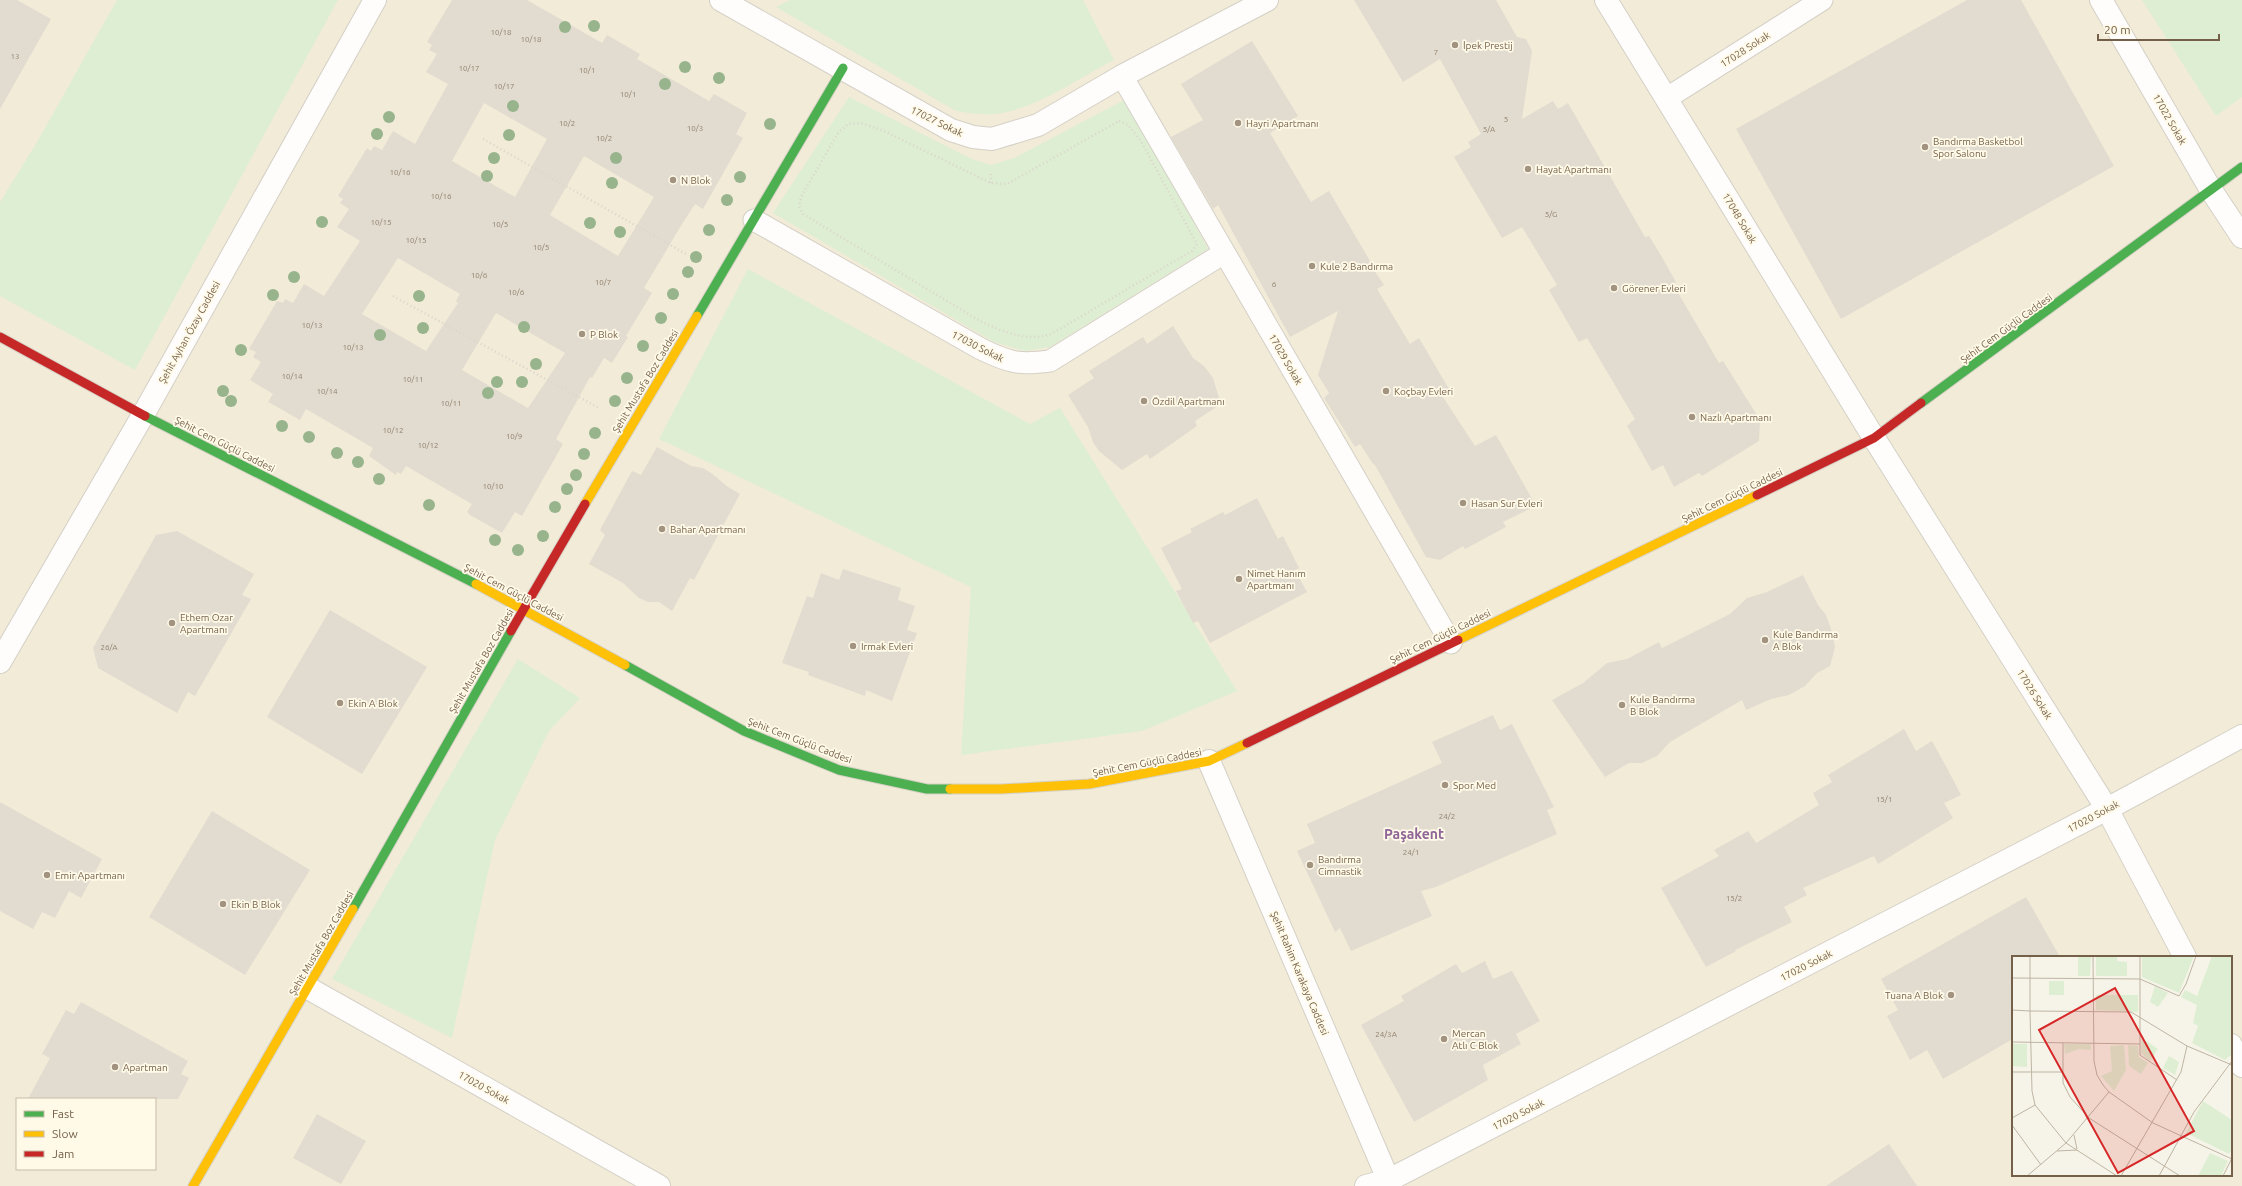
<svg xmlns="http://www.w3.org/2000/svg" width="2242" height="1186" viewBox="0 0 2242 1186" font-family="Ubuntu,sans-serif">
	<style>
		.residential { fill: #f2ebd8; fill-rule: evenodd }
		.green { fill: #deeed3 }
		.building { fill: #e2dcd0; fill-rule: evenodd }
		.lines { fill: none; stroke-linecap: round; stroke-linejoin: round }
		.lane-casing { stroke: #d4d0c6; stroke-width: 23 }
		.street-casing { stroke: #d4d0c6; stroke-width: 24 }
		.fast-casing { stroke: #d6d1c6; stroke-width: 11 }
		.slow-casing { stroke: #d6d1c6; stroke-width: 11 }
		.jam-casing { stroke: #d6d1c6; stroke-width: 11 }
		.path { stroke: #dad4cc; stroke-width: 2.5; stroke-dasharray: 1 3; stroke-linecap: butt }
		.lane { stroke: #fefdfc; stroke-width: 21 }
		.street { stroke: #fefdfc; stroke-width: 22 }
		.fast { stroke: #4caf50; stroke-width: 9 }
		.slow { stroke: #ffc107; stroke-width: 9 }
		.jam { stroke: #c62828; stroke-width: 9 }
		.tree { fill: #97b48d }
		.poi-dot { fill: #a29380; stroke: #fffae8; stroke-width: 1.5 }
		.labels { text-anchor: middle; stroke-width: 3.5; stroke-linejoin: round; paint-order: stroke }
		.number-label { font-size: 8px; fill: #91806c }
		.poi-label { font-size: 10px; fill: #745f48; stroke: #fffae8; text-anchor: start }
		.street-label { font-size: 10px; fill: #745f48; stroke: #fffae8 }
		.district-label { font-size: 14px; font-weight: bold; fill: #8f6498; stroke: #fffae8 }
		.inset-road { fill: none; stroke: #beb4a3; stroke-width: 1 }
		.view { fill: #d62828; fill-opacity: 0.15; stroke: #d62828; stroke-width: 2 }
		.inset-edge { fill: none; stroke: #745f48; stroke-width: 2 }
	</style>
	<rect width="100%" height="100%" fill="#f6f4e8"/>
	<path class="residential" d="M0 0H2242V1186H0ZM2013 957H2231V1175H2013ZM17 1099H155V1169H17Z"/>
	<g class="green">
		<path d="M117 0H338L135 370 0 296V202L37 142Z"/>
		<path d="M790 0H1083L1114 60C1079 78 1036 109 996 114 982 115 969 113 956 111L776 7Z"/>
		<path d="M2142 0H2242V97L2216 116Z"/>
		<path d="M849 97 972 159 991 165 1014 158 1126 99 1208 249 1050 347 1025 351 994 342 773 213Z"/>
		<path d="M748 269 1030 424 1060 408 1237 691 1142 731 961 755 971 587 659 439Z"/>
		<path d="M518 659 580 698 549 731 495 840 452 1038 332 979Z"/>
	</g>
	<g class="building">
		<path d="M0 0H17L51 19 0 109Z"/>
		<path d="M452 0H527L602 43 607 35 640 54 637 59 709 101 714 94 747 113 736 134 743 138 703 209 695 204 682 224 644 288 652 293 626 336 628 337 612 363 604 358 592 378 590 377 556 439 563 444 522 516 515 512 502 533 470 515 467 512 472 504 406 466 401 474 397 472 396 475 369 456 373 448 306 409 300 420 272 404 268 402 273 394 250 380 261 362 253 357 256 352 249 349 277 301 283 303 285 299 293 303 304 284 324 296 360 241 337 227 349 209 340 203 343 199 338 196 367 148 371 151 374 146 382 150 393 131 415 144 448 84 426 72 437 54 429 50 432 45 427 42ZM484 103 547 139 515 197 452 161ZM584 156 654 197 618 256 550 215ZM398 258 460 294 456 301 458 303 426 351 362 314ZM496 313 565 353 528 408 462 370Z"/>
		<path d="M1354 0H1496L1517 37 1526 39 1532 51 1522 119 1553 101 1558 109 1568 103 1645 237 1649 236 1662 257 1676 282 1673 284 1719 363 1723 361 1760 420 1759 441 1702 476 1699 473 1674 487 1663 465 1652 471 1627 426 1635 419 1587 338 1579 342 1549 290 1557 285 1522 227 1502 238 1454 157 1471 147 1468 142 1481 134 1440 59 1403 82Z"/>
		<path d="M1967 0H2021L2114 166 1841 319 1736 129Z"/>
		<path d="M1252 41 1298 116 1270 133 1311 202 1329 191 1370 261 1369 263 1384 285 1377 289 1410 344 1419 338 1449 389 1441 394 1475 446 1496 435 1536 506 1503 522 1506 527 1465 549 1463 546 1440 560 1426 557 1375 465 1373 464 1360 444 1355 447 1324 398 1329 393 1318 375 1338 311 1290 337 1218 205 1213 209 1171 137 1203 120 1181 84Z"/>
		<path d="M1173 326 1193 358 1204 366 1213 378 1221 404 1195 421 1197 426 1150 459 1147 454 1122 470 1099 451 1093 442 1088 427 1068 395 1094 378 1089 371 1143 337 1147 344Z"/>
		<path d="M657 447 691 466 703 468 711 473 728 487 740 494 694 580 690 578 672 611 659 602H648L639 598 623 583 589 564 605 535 600 530 632 471 641 475Z"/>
		<path d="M1257 498 1278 539 1283 536 1299 568 1295 570 1307 592 1210 643 1198 621 1193 623 1176 591 1182 589 1161 548 1192 532 1190 529 1223 512 1225 515Z"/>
		<path d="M177 531 254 574 242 595 251 599 195 696 188 692 177 713 98 668 93 648 156 535Z"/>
		<path d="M843 569 901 588 898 600 915 606 907 630 917 633 892 701 866 690 865 696 808 675 809 672 782 663 807 596 813 598 821 573 839 580Z"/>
		<path d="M1803 575 1818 605 1826 615 1831 629 1835 647 1830 666 1817 673 1805 686 1789 695 1771 699 1746 710 1742 700 1670 742 1657 756 1642 763H1629L1605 777 1552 700 1583 683 1607 663 1627 659 1659 642 1662 648 1730 614 1747 598 1767 592Z"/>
		<path d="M330 610 427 667 362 774 267 717Z"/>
		<path d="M1493 715 1500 730 1512 724 1554 807 1547 810 1557 834 1436 887 1421 891 1432 916 1351 951 1340 928 1335 932 1297 851 1315 843 1307 824 1442 763 1432 742Z"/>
		<path d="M1904 729 1916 751 1932 741 1948 770 1961 795 1944 803 1953 818 1878 864 1874 856 1803 888 1807 895 1784 907 1792 922 1735 950 1736 951 1706 967 1661 888 1719 856 1714 850 1748 831 1756 843 1819 805 1813 793 1832 782 1828 775Z"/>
		<path d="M0 802 102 859 81 898 69 891 55 918 42 912 33 929 0 911Z"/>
		<path d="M212 811 310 870 245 975 149 917Z"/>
		<path d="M2026 897 2060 957H2013V1039L1943 1079 1927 1050 1910 1060 1887 1016 1898 1010 1881 979Z"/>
		<path d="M1485 961 1493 979 1512 971 1540 1021 1516 1034 1521 1044 1483 1065 1488 1080 1414 1122 1361 1025 1404 1001 1401 996 1456 964 1462 973Z"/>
		<path d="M81 1002 188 1061 181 1074 189 1078 178 1099H28L50 1058 42 1054 66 1010 74 1014Z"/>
		<path d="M317 1114 366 1141 341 1184 293 1158Z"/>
		<path d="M1889 1144 1917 1186H1826Z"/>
	</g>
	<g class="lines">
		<g class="lane-casing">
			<g id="lane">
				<path d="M1122 76 1451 643"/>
				<path d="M1667 98 1822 0"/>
				<path d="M754 220 981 349C1010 363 1019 365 1050 361L1224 253"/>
			</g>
		</g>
		<g class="street-casing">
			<g id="street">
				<path d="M721 0 951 130 973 137 992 139 1038 125 1122 76 1267 0"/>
				<path d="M1606 0 1874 438 2107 809 2185 957"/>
				<path d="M2101 0 2211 190 2242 237"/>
				<path d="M0 662 143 415 375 0"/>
				<path d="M1209 761 1391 1186"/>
				<path d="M308 988 659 1186"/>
				<path d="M2231 1045 2242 1066"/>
				<path d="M1366 1186 1389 1180 2107 809 2242 736"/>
			</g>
		</g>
		<g class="fast-casing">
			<g id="fast">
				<path d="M697 316 843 68"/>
				<path d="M1921 403 2242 167"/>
				<path d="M145 416 476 584"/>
				<path d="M625 665 744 731 839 770 927 789H950"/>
				<path d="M353 909 511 631"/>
			</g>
		</g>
		<g class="slow-casing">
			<g id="slow">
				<path d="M585 504 697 316"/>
				<path d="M476 584 625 665"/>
				<path d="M1458 640 1757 495"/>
				<path d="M950 789H1001L1089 784 1209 761 1247 743"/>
				<path d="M193 1186 353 909"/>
			</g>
		</g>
		<g class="jam-casing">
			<g id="jam">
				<path d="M0 337 145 416"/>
				<path d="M1757 495 1874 438 1921 403"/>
				<path d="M511 631 585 504"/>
				<path d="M1247 743 1458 640"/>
			</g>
		</g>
		<g class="path">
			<path d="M1119 121 1128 125 1141 141 1197 244 1192 251 1053 333C1028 343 1004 332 980 321L803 214 799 206 801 197 838 133 848 124 861 123 882 130 991 183 1007 184Z"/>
			<path d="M483 139 686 254"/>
			<path d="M991 183V171"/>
			<path d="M393 296 599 408"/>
		</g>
		<use href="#lane" class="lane"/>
		<use href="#street" class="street"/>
		<use href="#fast" class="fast"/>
		<use href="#slow" class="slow"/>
		<use href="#jam" class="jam"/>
	</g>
	<g class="tree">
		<circle cx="594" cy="26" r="6"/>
		<circle cx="565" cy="27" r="6"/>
		<circle cx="685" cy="67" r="6"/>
		<circle cx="719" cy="78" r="6"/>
		<circle cx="665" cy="84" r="6"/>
		<circle cx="513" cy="106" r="6"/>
		<circle cx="389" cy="117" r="6"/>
		<circle cx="770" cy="124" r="6"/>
		<circle cx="377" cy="134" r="6"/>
		<circle cx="509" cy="135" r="6"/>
		<circle cx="494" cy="158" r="6"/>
		<circle cx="616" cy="158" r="6"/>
		<circle cx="487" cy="176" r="6"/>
		<circle cx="740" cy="177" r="6"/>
		<circle cx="612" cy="183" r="6"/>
		<circle cx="727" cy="200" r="6"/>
		<circle cx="322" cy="222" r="6"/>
		<circle cx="590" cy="223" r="6"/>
		<circle cx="709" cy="230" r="6"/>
		<circle cx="620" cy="232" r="6"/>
		<circle cx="696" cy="257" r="6"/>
		<circle cx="688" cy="272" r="6"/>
		<circle cx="294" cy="277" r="6"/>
		<circle cx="673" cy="294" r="6"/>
		<circle cx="273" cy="295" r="6"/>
		<circle cx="419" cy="296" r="6"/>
		<circle cx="661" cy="318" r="6"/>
		<circle cx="524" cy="327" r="6"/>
		<circle cx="423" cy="328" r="6"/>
		<circle cx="380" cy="335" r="6"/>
		<circle cx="643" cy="346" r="6"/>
		<circle cx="241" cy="350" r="6"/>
		<circle cx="536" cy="364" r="6"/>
		<circle cx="627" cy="378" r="6"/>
		<circle cx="497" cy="382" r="6"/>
		<circle cx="522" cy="382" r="6"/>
		<circle cx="223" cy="391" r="6"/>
		<circle cx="488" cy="393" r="6"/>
		<circle cx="231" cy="401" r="6"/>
		<circle cx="615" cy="401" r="6"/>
		<circle cx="282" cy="426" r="6"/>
		<circle cx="595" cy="433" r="6"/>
		<circle cx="309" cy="437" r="6"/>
		<circle cx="337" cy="453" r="6"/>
		<circle cx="584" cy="454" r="6"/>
		<circle cx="358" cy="462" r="6"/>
		<circle cx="576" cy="475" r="6"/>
		<circle cx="379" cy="479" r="6"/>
		<circle cx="567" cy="489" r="6"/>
		<circle cx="429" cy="505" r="6"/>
		<circle cx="555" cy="507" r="6"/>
		<circle cx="543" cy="536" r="6"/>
		<circle cx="495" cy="540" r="6"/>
		<circle cx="518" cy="550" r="6"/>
	</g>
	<g class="poi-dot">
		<circle cx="1455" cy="45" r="4"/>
		<circle cx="1238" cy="123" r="4"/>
		<circle cx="1925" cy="147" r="4"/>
		<circle cx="1528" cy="169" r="4"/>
		<circle cx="673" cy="180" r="4"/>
		<circle cx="1312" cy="266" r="4"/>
		<circle cx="1614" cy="288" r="4"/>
		<circle cx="582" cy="334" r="4"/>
		<circle cx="1386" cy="391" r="4"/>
		<circle cx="1144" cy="401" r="4"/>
		<circle cx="1692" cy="417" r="4"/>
		<circle cx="1463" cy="503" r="4"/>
		<circle cx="662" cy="529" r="4"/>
		<circle cx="1239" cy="579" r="4"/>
		<circle cx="172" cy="623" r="4"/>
		<circle cx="1765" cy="640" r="4"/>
		<circle cx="853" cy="646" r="4"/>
		<circle cx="340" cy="703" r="4"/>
		<circle cx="1622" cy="705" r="4"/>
		<circle cx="1445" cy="785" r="4"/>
		<circle cx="1310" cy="865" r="4"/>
		<circle cx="47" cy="875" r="4"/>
		<circle cx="223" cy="904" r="4"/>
		<circle cx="1951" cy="995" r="4"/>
		<circle cx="1444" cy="1039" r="4"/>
		<circle cx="115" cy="1067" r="4"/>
	</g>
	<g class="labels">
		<g class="number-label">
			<text x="501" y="35">10/18</text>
			<text x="531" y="42">10/18</text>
			<text x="1436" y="55">7</text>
			<text x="15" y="59">13</text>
			<text x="469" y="71">10/17</text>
			<text x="587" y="73">10/1</text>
			<text x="504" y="89">10/17</text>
			<text x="628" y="97">10/1</text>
			<text x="1506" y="122">5</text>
			<text x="567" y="126">10/2</text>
			<text x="695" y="131">10/3</text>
			<text x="1489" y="132">5/A</text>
			<text x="604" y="141">10/2</text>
			<text x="400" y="175">10/16</text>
			<text x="441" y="199">10/16</text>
			<text x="1551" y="217">5/G</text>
			<text x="381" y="225">10/15</text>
			<text x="500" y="227">10/5</text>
			<text x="416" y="243">10/15</text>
			<text x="541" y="250">10/5</text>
			<text x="479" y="278">10/6</text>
			<text x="603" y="285">10/7</text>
			<text x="1274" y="287">6</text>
			<text x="516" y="295">10/6</text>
			<text x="312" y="328">10/13</text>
			<text x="353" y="350">10/13</text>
			<text x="292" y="379">10/14</text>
			<text x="413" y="382">10/11</text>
			<text x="327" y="394">10/14</text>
			<text x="451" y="406">10/11</text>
			<text x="393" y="433">10/12</text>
			<text x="514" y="439">10/9</text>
			<text x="428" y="448">10/12</text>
			<text x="493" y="489">10/10</text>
			<text x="109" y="650">26/A</text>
			<text x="1884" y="802">15/1</text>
			<text x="1447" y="819">24/2</text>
			<text x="1411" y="855">24/1</text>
			<text x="1734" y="901">15/2</text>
			<text x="1386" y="1037">24/3A</text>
		</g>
		<g class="poi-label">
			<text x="1463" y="49">İpek Prestij</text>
			<text x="1246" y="127">Hayri Apartmanı</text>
			<text x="1933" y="145">Bandırma Basketbol<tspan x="1933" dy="12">Spor Salonu</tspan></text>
			<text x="1536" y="173">Hayat Apartmanı</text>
			<text x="681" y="184">N Blok</text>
			<text x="1320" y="270">Kule 2 Bandırma</text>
			<text x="1622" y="292">Görener Evleri</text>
			<text x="590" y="338">P Blok</text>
			<text x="1394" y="395">Koçbay Evleri</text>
			<text x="1152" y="405">Özdil Apartmanı</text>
			<text x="1700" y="421">Nazlı Apartmanı</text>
			<text x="1471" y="507">Hasan Sur Evleri</text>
			<text x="670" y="533">Bahar Apartmanı</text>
			<text x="1247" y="577">Nimet Hanım<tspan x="1247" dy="12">Apartmanı</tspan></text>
			<text x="180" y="621">Ethem Ozar<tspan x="180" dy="12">Apartmanı</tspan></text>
			<text x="1773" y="638">Kule Bandırma<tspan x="1773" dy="12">A Blok</tspan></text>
			<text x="861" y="650">Irmak Evleri</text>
			<text x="1630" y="703">Kule Bandırma<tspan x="1630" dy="12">B Blok</tspan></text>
			<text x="348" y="707">Ekin A Blok</text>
			<text x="1453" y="789">Spor Med</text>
			<text x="1318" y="863">Bandırma<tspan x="1318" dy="12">Cimnastik</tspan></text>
			<text x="55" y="879">Emir Apartmanı</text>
			<text x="231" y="908">Ekin B Blok</text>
			<text x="1943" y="999" text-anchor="end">Tuana A Blok</text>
			<text x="1452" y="1037">Mercan<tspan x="1452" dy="12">Atlı C Blok</tspan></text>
			<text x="123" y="1071">Apartman</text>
		</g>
		<g class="street-label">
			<text transform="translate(1745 49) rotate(-33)" y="4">17028 Sokak</text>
			<text transform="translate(2170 119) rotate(60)" y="4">17022 Sokak</text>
			<text transform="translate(937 121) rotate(26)" y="4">17027 Sokak</text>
			<text transform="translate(1740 218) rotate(59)" y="4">17048 Sokak</text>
			<text transform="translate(2006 328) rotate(-36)" y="4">Şehit Cem Güçlü Caddesi</text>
			<text transform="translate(189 332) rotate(-61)" y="4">Şehit Ayhan Özay Caddesi</text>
			<text transform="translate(978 346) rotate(27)" y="4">17030 Sokak</text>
			<text transform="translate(1286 359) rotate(60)" y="4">17029 Sokak</text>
			<text transform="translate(645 381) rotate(-59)" y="4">Şehit Mustafa Boz Caddesi</text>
			<text transform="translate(225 444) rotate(27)" y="4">Şehit Cem Güçlü Caddesi</text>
			<text transform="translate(1732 495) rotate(-26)" y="4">Şehit Cem Güçlü Caddesi</text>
			<text transform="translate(514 592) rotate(28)" y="4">Şehit Cem Güçlü Caddesi</text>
			<text transform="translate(1440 636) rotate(-26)" y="4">Şehit Cem Güçlü Caddesi</text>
			<text transform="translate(481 661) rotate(-60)" y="4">Şehit Mustafa Boz Caddesi</text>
			<text transform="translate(2035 694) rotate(58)" y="4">17026 Sokak</text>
			<text transform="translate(800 740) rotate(21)" y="4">Şehit Cem Güçlü Caddesi</text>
			<text transform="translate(1147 762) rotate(-11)" y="4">Şehit Cem Güçlü Caddesi</text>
			<text transform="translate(2093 816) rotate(-28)" y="4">17020 Sokak</text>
			<text transform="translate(321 943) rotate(-60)" y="4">Şehit Mustafa Boz Caddesi</text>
			<text transform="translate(1806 965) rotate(-27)" y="4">17020 Sokak</text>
			<text transform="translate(1300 973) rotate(67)" y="4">Şehit Rahim Karakaya Caddesi</text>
			<text transform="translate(484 1087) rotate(29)" y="4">17020 Sokak</text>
			<text transform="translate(1518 1114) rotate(-27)" y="4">17020 Sokak</text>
		</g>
		<g class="district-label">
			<text x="1414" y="839">Paşakent</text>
		</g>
	</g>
	<g transform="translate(2012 956)">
		<rect width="220" height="220" fill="#f6f4e8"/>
		<path d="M66 0H79L78 20H66ZM84 0H105V5L115 6V20H84ZM130 0H182L167 37 130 21ZM200 0H220V98L213 104 180 87 186 70 181 67 185 49 169 41 173 34 185 40ZM37 25H52V39H37ZM143 30 156 37 146 51 138 46ZM84 39H126V56L84 54ZM130 82 146 93 138 105 129 97ZM0 88H15V111L0 110ZM52 88H79V94L67 93 53 98ZM112 89 114 114 102 135 89 120 100 115 98 90ZM116 89 126 90 127 101 136 107 129 118 117 110ZM157 100 167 106 163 119 151 112ZM191 145 220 164V193L217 198 174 177ZM198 197 216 205 209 220H186Z" fill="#deeed3"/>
		<path class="inset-road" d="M18 0V55L119 56 175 90 220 109M81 0 82 105 85 119 91 129 97 136 141 167 220 203M128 0V99L165 124M0 22 128 23 167 40 174 28 184 0M0 54 18 55 20 135 23 149 54 187 105 220M0 86 128 88M51 87V127L58 141 77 162 168 220M0 116H50M0 162 23 149M0 169 29 209M62 179 65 193M54 187 97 136M45 195 65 194M15 220 54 187M109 220 169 116 175 90M147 220 182 156 220 105M211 220 220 202"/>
		<path class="view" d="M103 32 182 175 106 217 27 74Z"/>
		<rect width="220" height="220" class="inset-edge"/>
	</g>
	<rect x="16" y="1098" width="140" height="72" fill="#fffae8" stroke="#c7bca8"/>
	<rect x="24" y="1111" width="20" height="6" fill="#4caf50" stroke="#c7bca8"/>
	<text x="52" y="1118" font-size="12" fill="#745f48">Fast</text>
	<rect x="24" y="1131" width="20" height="6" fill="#ffc107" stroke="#c7bca8"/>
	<text x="52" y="1138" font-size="12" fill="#745f48">Slow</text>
	<rect x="24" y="1151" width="20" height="6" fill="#c62828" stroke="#c7bca8"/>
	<text x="52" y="1158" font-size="12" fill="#745f48">Jam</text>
	<path d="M2098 34v6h121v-6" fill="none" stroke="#745f48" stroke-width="2"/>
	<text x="2104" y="34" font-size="12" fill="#745f48" stroke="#fffae8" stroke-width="3" paint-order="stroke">20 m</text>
</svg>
